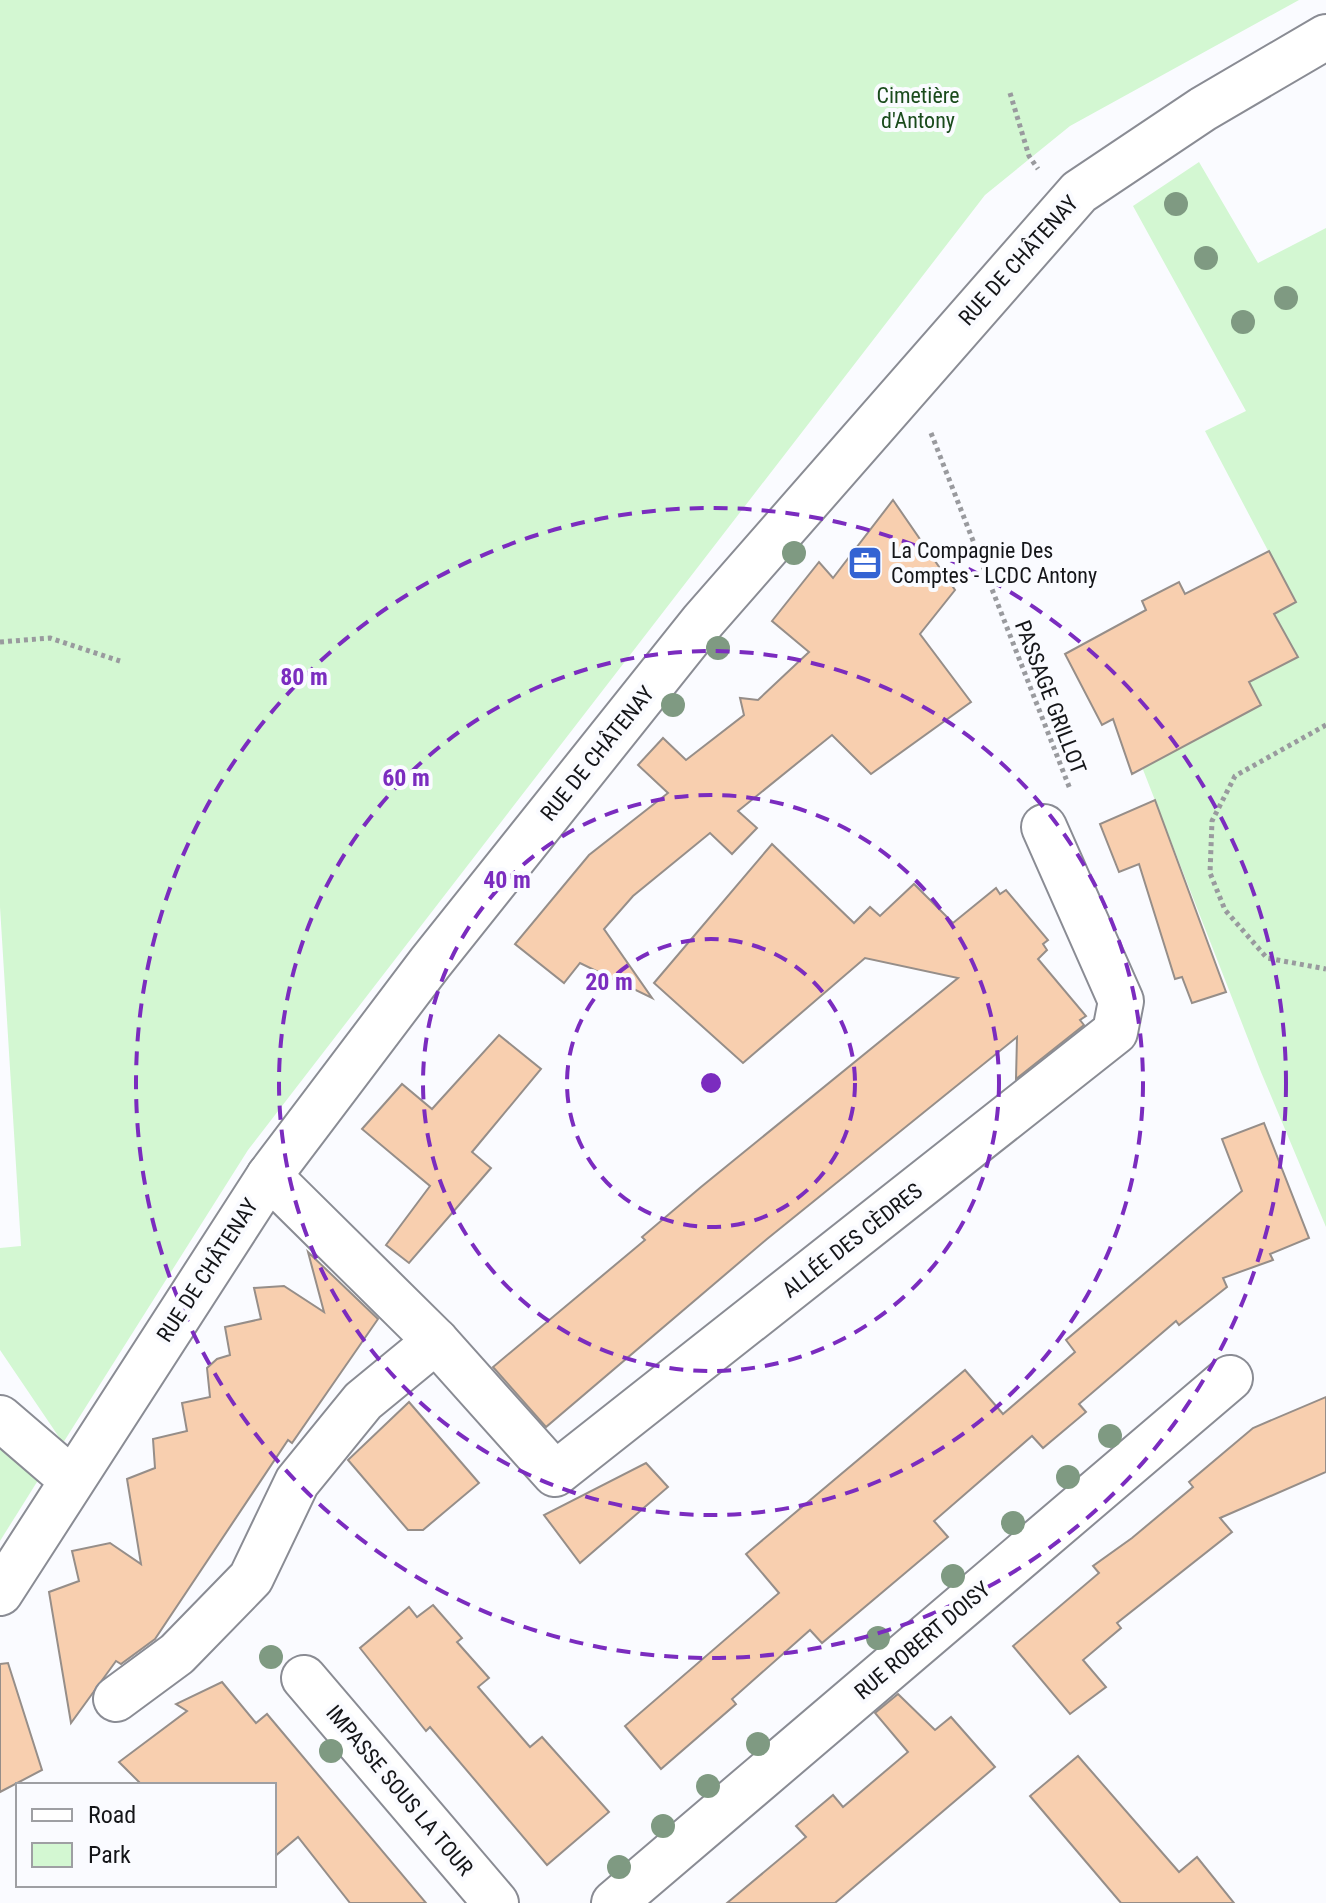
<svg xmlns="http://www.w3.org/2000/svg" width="1326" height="1903" viewBox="0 0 1326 1903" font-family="'Roboto Condensed',sans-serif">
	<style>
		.green { fill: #d3f7d2 }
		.building { fill: #f8cfaf; stroke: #968e89; stroke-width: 2 }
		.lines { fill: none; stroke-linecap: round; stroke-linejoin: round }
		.minor-casing { stroke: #8a8c94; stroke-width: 48 }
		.secondary-casing { stroke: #8a8c94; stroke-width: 48 }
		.path { stroke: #999a9e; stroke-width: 5; stroke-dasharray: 4 4; stroke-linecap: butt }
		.minor { stroke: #fff; stroke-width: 44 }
		.secondary { stroke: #fff; stroke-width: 44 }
		.tree { fill: #7f9a82 }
		.ring { fill: none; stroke: #7b2cbf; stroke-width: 4; stroke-dasharray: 14 10 }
		.labels { text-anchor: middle; stroke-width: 8; stroke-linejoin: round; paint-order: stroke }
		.park-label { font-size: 22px; fill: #1a4b1c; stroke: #fafbff }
		.street-label { font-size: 22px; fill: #141518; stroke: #fafbff }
		.poi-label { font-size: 22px; fill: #141518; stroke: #fafbff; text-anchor: start }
		.centre { fill: #7b2cbf; stroke: #fafbff; stroke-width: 4 }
		.ring-label { font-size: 24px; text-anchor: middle; font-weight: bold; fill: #7b2cbf; stroke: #fafbff; stroke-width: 8; stroke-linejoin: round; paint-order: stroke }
	</style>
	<rect width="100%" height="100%" fill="#fafbff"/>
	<g class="green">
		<path d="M0 0H1299L1070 126 985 195 248 1150 63 1443 0 1350V1248L21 1246 0 907Z"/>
		<path d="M1199 162 1258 263 1326 228V1227L1261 1072 1142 767 1260 705 1249 682 1297 657 1274 614 1295 602 1205 431 1246 411 1133 206Z"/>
		<path d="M0 1428 47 1466 0 1541Z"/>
	</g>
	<g class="building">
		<path d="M893 500 955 590 920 634 971 702 871 774 832 735 738 811 757 828 732 854 710 833 633 896 604 929 652 998 580 963 564 983 515 944 589 855 668 793 638 765 663 738 686 760 744 715 740 698 758 700 809 652 772 621 819 562 833 578Z"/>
		<path d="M1269 551 1296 602 1274 614 1298 657 1249 682 1261 705 1132 774 1113 719 1102 725 1065 654 1146 610 1142 601 1179 582 1185 594Z"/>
		<path d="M1155 800 1226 992 1192 1003 1182 977 1175 979 1139 864 1119 872 1100 824Z"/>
		<path d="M772 844 854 923 870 907 880 916 914 884 953 923 996 888 1000 894 1006 890 1048 940 1043 944 1047 950 1038 959 1086 1016 1080 1020 1084 1025 1016 1079 1017 1037 767 1239 546 1427 493 1367 645 1240 642 1237 701 1187 958 978 865 958 743 1063 654 983Z"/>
		<path d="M499 1035 541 1069 472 1152 491 1168 409 1263 386 1245 430 1186 362 1129 402 1084 432 1109Z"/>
		<path d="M1264 1123 1309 1238 1270 1254 1273 1260 1223 1278 1227 1287 1179 1325 1176 1321 1079 1404 1086 1412 1043 1448 1032 1436 934 1521 948 1537 822 1643 810 1630 732 1699 736 1704 661 1769 625 1726 779 1593 746 1554 965 1370 1003 1414 1075 1352 1066 1340 1242 1191 1222 1139Z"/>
		<path d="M308 1252 378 1319 292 1443 288 1440 155 1639 121 1664 116 1661 71 1723 49 1592 79 1581 72 1551 110 1543 141 1564 127 1479 155 1468 153 1439 187 1431 182 1403 210 1397 207 1368 217 1359 230 1355 225 1327 261 1319 254 1288 284 1286 324 1312Z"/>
		<path d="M1326 1397V1472L1220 1518 1232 1532 1117 1623 1121 1628 1083 1660 1106 1687 1070 1714 1013 1646 1099 1573 1093 1566 1132 1538 1193 1487 1189 1482 1253 1428Z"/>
		<path d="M409 1402 479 1483 423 1530H408L348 1460Z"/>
		<path d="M646 1463 668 1487 580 1563 544 1515Z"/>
		<path d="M433 1605 462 1638 457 1642 489 1678 478 1687 530 1747 542 1737 609 1812 547 1865 430 1727 426 1731 360 1648 409 1607 417 1617Z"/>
		<path d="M8 1663 42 1770 0 1792V1664Z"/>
		<path d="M222 1682 256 1723 267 1714 426 1903H350L298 1837 274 1857V1785H142L119 1762 187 1711 176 1704Z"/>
		<path d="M898 1694 935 1730 951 1717 995 1767 835 1903H727L806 1837 796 1826 833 1795 843 1807 908 1752 875 1713Z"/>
		<path d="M1078 1756 1179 1872 1197 1857 1234 1903H1121L1030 1796Z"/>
	</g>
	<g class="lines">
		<g class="minor-casing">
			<g id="minor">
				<path d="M269 1176 436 1341 555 1474 1115 1032 1121 1001 1044 827"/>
				<path d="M0 1418 71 1479"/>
				<path d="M304 1678 496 1903"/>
				<path d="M116 1699 177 1654 251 1578 297 1482 363 1401 436 1341"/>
				<path d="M614 1903 1230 1378"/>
			</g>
		</g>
		<g class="secondary-casing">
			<path id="secondary" d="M0 1593 269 1176 430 963 703 621 1079 192 1203 109 1326 37"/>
		</g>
		<g class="path">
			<path d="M1010 93 1029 156 1038 169"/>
			<path d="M931 433 1070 789"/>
			<path d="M0 642 50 638 120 661"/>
			<path d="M1326 725 1235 776 1212 821 1210 873 1225 910 1267 958 1326 969"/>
		</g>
		<use href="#minor" class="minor"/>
		<use href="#secondary" class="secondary"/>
	</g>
	<g class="tree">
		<circle cx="1176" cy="204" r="12"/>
		<circle cx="1206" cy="258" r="12"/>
		<circle cx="1286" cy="298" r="12"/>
		<circle cx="1243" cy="322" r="12"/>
		<circle cx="794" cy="553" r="12"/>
		<circle cx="718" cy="648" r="12"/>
		<circle cx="673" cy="705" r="12"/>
		<circle cx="1110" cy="1436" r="12"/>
		<circle cx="1068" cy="1477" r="12"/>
		<circle cx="1013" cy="1523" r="12"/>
		<circle cx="953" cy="1576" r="12"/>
		<circle cx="878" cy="1638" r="12"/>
		<circle cx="271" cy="1657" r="12"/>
		<circle cx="758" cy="1744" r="12"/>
		<circle cx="331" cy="1751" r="12"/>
		<circle cx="708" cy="1786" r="12"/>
		<circle cx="663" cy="1826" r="12"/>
		<circle cx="619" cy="1867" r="12"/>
	</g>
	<g class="ring">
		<circle cx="711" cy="1083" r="144"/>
		<circle cx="711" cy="1083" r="288"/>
		<circle cx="711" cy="1083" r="432"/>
		<circle cx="711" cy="1083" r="575"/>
	</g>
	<defs>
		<g id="office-square" transform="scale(1.8)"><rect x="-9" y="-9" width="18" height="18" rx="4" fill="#3363d3" stroke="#fafbff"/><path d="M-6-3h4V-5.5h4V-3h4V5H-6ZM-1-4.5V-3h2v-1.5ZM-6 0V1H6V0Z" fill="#fff"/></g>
	</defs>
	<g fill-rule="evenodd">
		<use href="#office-square" x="865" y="563"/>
	</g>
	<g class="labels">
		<g class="park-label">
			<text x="918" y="103">Cimetière<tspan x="918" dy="25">d'Antony</tspan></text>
		</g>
		<g class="street-label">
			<text transform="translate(1018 260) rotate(-48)" y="8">RUE DE CHÂTENAY</text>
			<text transform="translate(1051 697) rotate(69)" y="8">PASSAGE GRILLOT</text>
			<text transform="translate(597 753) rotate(-51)" y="8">RUE DE CHÂTENAY</text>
			<text transform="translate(852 1240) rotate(-38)" y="8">ALLÉE DES CÈDRES</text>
			<text transform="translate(207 1270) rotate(-57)" y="8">RUE DE CHÂTENAY</text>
			<text transform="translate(922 1640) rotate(-40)" y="8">RUE ROBERT DOISY</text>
			<text transform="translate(400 1790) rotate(50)" y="8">IMPASSE SOUS LA TOUR</text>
		</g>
		<g class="poi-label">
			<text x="891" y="558">La Compagnie Des<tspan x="891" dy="25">Comptes - LCDC Antony</tspan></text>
		</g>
	</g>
	<circle cx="711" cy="1083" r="12" class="centre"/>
	<g class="ring-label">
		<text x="304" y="685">80 m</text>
		<text x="406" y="786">60 m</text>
		<text x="507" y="888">40 m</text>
		<text x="609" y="990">20 m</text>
	</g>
	<rect x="16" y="1783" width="260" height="104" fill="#fafbff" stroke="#9e9fa3" stroke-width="2"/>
	<rect x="32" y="1809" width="40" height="12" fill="#ffffff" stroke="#9e9fa3" stroke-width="2"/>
	<text x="88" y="1823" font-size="24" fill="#141518">Road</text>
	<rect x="32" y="1843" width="40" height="24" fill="#d3f7d2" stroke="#9e9fa3" stroke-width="2"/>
	<text x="88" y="1863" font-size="24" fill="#141518">Park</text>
</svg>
